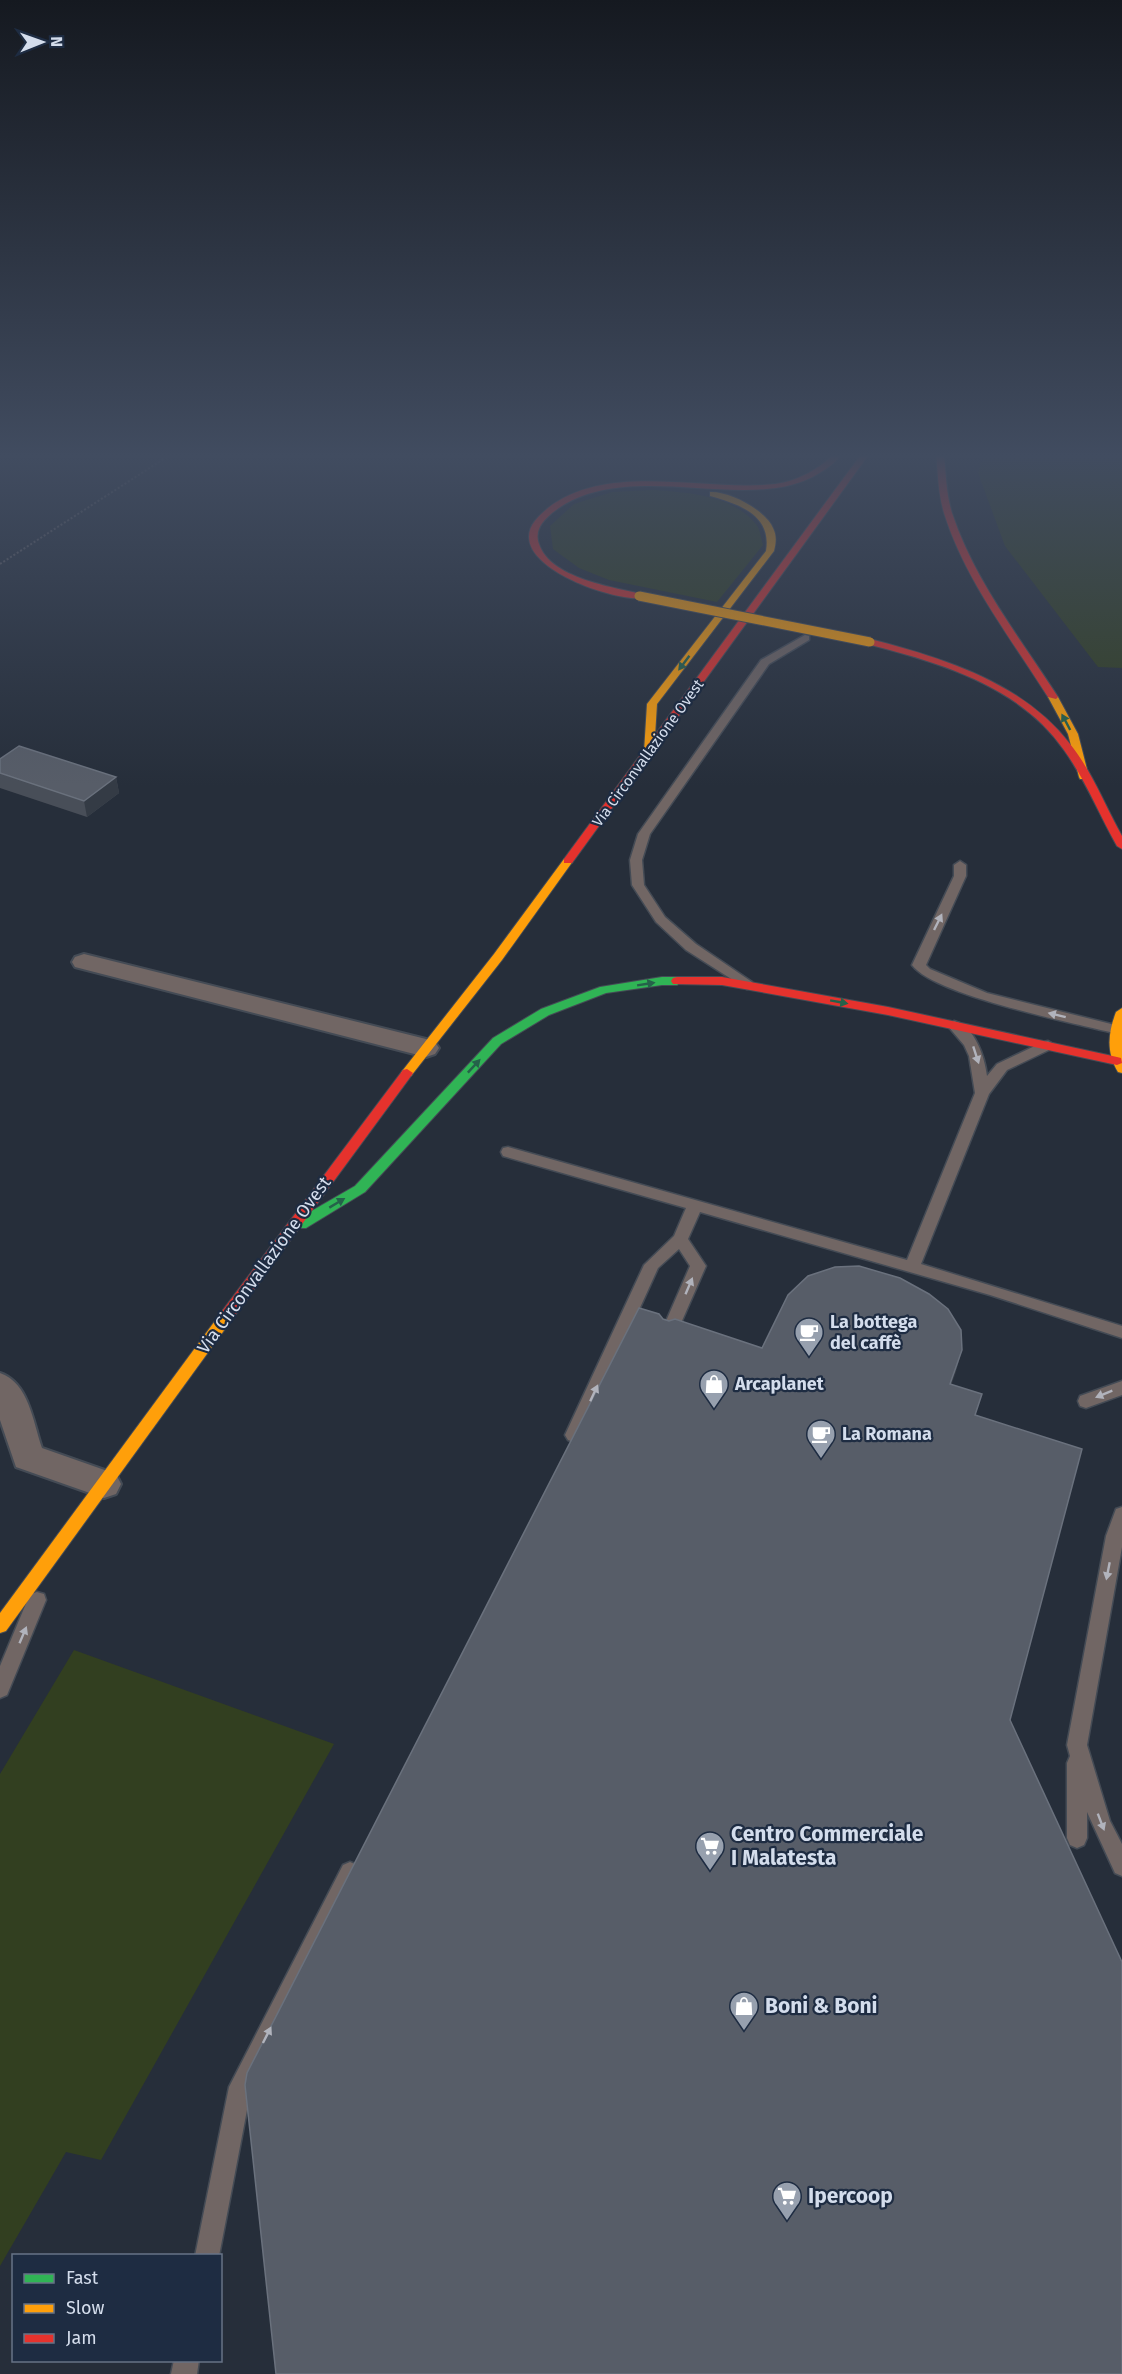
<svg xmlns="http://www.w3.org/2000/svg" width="1122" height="2374" viewBox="0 0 1122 2374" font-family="'Fira Sans',sans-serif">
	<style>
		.green { fill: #323f20 }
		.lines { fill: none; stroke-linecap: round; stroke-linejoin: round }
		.lane-casing { stroke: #444b55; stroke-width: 3 }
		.street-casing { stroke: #444b55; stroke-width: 4 }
		.fast-casing { stroke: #444b55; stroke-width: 2 }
		.slow-casing { stroke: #444b55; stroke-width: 2 }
		.jam-casing { stroke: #444b55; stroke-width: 2 }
		.path { stroke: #686569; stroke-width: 2; stroke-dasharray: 2 2; stroke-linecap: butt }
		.lane { fill: #716664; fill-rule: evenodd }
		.street { fill: #716664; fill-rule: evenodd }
		.fast { fill: #30b455; fill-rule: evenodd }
		.slow { fill: #ff9f0a; fill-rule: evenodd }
		.jam { fill: #e5322d; fill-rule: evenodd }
		.slow-bridge-casing { stroke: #444b55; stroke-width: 11; stroke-linecap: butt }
		.slow-bridge { stroke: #ff9f0a; stroke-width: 9 }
		.wall { fill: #484e58 }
		.shaded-wall { fill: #343b45 }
		.building { fill: #575d68; stroke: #6a717d; stroke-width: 1.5 }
		.oneway { fill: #25624a }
		.oneway2 { fill: #b1b3bc }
		.labels { text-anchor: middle; stroke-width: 4.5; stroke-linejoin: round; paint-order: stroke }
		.far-street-label { font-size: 15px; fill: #d4ddec; stroke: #1e2c42 }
		.street-label { font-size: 18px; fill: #d4ddec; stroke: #1e2c42 }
		.poi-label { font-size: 18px; font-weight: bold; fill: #d4ddec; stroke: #1e2c42; text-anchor: start }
		.near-poi-label { font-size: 21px; font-weight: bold; fill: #d4ddec; stroke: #1e2c42; text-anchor: start }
	</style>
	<rect width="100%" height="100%" fill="#262e3a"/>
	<g class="green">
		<path d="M984 453H1122V668L1098 667 1005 546 978 473Z"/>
		<path d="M652 490C685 492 732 495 755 523 760 528 761 538 763 545L717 602 609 580 579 568 553 549 550 526 574 504 612 492Z"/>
		<path d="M74 1650 334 1744 101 2160 66 2152 0 2266V1774Z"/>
	</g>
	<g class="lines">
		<g class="lane-casing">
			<g id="lane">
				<path d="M805 635 809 636V640L769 664 650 834 642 860 644 885 665 917 696 944 752 982 754 985 747 989 686 950 656 922 632 885 630 860 638 834 761 660Z"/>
				<path d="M960 861 966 865V876L926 965 930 969 987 993 1119 1026 1121 1029 1119 1032 1114 1033C1073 1023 934 995 912 965L954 876V865Z"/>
				<path d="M954 1021C975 1026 985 1058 987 1076L997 1064 1043 1042 1048 1041 1055 1045 1053 1048 1007 1070 989 1094 921 1264 1122 1326V1338L990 1295 700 1212 688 1239 706 1266 674 1339 668 1341 662 1339 660 1335 690 1266 679 1249 658 1268 580 1440 574 1442 568 1440 565 1435 644 1265 674 1236 686 1208 503 1156 501 1152 503 1148 508 1147 907 1260 975 1093 969 1056 964 1045 947 1025Z"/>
				<path d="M1122 1381V1395L1086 1408 1080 1406 1078 1401 1080 1396Z"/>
				<path d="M1122 1507V1547L1087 1745 1110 1821 1122 1844V1876L1115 1873 1087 1812V1838L1084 1845 1077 1848 1070 1845 1067 1838V1763L1070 1756 1067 1745 1106 1536 1116 1509Z"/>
				<path d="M37 1592 44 1594 46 1600 7 1695 0 1698V1666L30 1594Z"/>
				<path d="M350 1862 357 1865 360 1872 357 1879 251 2089 219 2256H195L229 2087 343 1865Z"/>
				<path d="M174 2360H199L197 2374H171Z"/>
			</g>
		</g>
		<g class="street-casing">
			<g id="street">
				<path d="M84 954 426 1039 435 1042 439 1048 435 1054 426 1057 75 967 72 962 75 957Z"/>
				<path d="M0 1373C29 1383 33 1422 42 1448L116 1474 121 1484 116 1494 104 1498 16 1467 0 1420Z"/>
			</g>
		</g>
		<g class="fast-casing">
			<path id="fast" d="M662 977H677L683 981 677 985H662L606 993 549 1015 501 1044 365 1192 306 1228H296L294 1224 296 1220 355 1186 493 1038 541 1009 600 987Z"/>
		</g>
		<g class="slow-casing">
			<g id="slow">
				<path d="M710 492C730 491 765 510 773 528 777 536 776 543 774 551L657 704 654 752 649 755 644 752 647 704 766 551C772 515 739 504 710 496Z"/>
				<path d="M1053 694 1058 697 1078 734 1089 777 1088 779H1080L1079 777 1068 734 1048 697Z"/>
				<path d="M568 858 573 861 502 960 411 1076H403L401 1073 403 1070 494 954 564 859Z"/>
				<path d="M1122 1008V1073L1118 1072C1106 1052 1108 1033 1116 1012Z"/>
				<path d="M228 1309 233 1310 235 1314 233 1318 6 1631 0 1633V1613L223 1310Z"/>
			</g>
		</g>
		<g class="jam-casing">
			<g id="jam">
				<path d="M835 453H844C826 473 801 485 776 488 705 498 613 465 552 513 543 521 534 530 539 544 550 578 612 587 642 594V598C615 601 529 572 529 537 529 524 539 516 548 508 608 461 704 492 775 484 798 481 819 469 835 453Z"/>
				<path d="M862 453H870L572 863H564V859Z"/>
				<path d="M936 453H944C946 474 946 493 952 513 974 580 1020 638 1058 697L1056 699 1048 697C1011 638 965 580 944 513 938 493 938 474 936 453Z"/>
				<path d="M870 639C943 658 1022 682 1070 744 1092 771 1105 806 1122 836V849L1117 846C1099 814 1085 779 1064 750 1020 686 938 662 867 644L865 642Z"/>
				<path d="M677 977H722L888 1007 1117 1057 1121 1058 1122 1063 1117 1065 888 1015 722 985 673 984 671 981 673 978Z"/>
				<path d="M407 1069 413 1073 411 1076 233 1318H223L221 1314 223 1310 403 1070Z"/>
			</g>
		</g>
		<path class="path" d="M0 564 173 453"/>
		<use href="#lane" class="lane"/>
		<use href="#street" class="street"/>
		<use href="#fast" class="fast"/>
		<use href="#slow" class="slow"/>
		<use href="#jam" class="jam"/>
		<g class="slow-bridge-casing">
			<path id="slow-bridge" d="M639 596 870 642"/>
		</g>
		<use href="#slow-bridge" class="slow-bridge"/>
	</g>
	<path class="wall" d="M0 759 116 777 119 793 87 817 0 788Z"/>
	<g class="shaded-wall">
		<path d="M116 777 119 793 87 817 84 801Z"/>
		<path d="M962 1350 956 1372 944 1406 950 1384Z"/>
	</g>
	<g class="building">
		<path d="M19 746 116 777 84 801 0 773V759Z"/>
		<path d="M859 1266 900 1278 929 1294 948 1309 961 1330 962 1350 950 1384 982 1394 975 1415 1082 1449 1010 1720 1122 1962V2374H276L245 2085 247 2073 639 1308 659 1314 663 1319 669 1321 675 1319 762 1348 788 1295 808 1276 835 1267Z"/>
	</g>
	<defs><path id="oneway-solid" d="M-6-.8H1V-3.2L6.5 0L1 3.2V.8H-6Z" transform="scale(1.5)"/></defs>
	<g class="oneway">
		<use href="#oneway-solid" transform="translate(684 663) rotate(127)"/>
		<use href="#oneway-solid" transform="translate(1066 722) rotate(-118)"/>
		<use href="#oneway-solid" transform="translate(646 984) rotate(-9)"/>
		<use href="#oneway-solid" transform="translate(839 1002) rotate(10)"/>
		<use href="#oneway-solid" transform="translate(474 1066) rotate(-47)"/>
		<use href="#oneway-solid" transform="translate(337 1203) rotate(-31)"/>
	</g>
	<g class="oneway2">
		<use href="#oneway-solid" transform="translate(938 922) rotate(-64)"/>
		<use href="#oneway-solid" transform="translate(1057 1015) rotate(-166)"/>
		<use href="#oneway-solid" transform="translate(976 1055) rotate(72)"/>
		<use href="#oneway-solid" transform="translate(689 1286) rotate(-67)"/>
		<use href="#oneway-solid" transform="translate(594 1393) rotate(-65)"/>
		<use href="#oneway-solid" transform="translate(1104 1394) rotate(158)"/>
		<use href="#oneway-solid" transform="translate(1108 1571) rotate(101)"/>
		<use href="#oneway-solid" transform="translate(23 1635) rotate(-67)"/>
		<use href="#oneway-solid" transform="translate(1101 1822) rotate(69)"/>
		<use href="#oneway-solid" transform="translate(267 2035) rotate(-63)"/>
	</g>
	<linearGradient id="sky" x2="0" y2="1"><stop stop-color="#151920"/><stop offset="0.58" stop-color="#414c60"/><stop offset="1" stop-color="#414c60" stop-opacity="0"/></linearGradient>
	<rect width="1122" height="786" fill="url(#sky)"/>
	<defs>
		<g id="cafe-pin" transform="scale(1.5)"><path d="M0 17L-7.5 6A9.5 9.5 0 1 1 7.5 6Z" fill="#97a0ae" stroke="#1e2c42"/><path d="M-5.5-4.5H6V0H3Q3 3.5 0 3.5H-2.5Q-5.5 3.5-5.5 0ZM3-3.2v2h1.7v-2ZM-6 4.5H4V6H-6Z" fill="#fff"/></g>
		<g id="shop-pin" transform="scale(1.5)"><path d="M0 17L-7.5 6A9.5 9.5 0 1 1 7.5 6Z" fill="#97a0ae" stroke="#1e2c42"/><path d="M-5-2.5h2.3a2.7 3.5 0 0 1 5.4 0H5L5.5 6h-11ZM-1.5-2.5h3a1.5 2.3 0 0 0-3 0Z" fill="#fff"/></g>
		<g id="supermarket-pin" transform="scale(1.5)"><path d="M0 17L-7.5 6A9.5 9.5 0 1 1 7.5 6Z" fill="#97a0ae" stroke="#1e2c42"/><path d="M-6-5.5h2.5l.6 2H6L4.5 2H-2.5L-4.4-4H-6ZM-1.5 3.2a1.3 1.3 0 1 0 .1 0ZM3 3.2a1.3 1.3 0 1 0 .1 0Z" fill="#fff"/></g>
	</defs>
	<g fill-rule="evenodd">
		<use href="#cafe-pin" x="809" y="1332"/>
		<use href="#shop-pin" x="714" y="1384"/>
		<use href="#cafe-pin" x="821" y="1434"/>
		<use href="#supermarket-pin" x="710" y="1846"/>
		<use href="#shop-pin" x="744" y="2006"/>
		<use href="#supermarket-pin" x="787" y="2196"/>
	</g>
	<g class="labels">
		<g class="far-street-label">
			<text transform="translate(648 753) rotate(-54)" y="5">Via Circonvallazione Ovest</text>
		</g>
		<g class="street-label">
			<text transform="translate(264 1265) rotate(-54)" y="6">Via Circonvallazione Ovest</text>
		</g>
		<g class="poi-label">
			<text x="830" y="1328">La bottega<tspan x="830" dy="21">del caffè</tspan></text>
			<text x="735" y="1390">Arcaplanet</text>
			<text x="842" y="1440">La Romana</text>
		</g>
		<g class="near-poi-label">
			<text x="731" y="1841">Centro Commerciale<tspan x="731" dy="24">I Malatesta</tspan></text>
			<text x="765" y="2013">Boni &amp; Boni</text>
			<text x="808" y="2203">Ipercoop</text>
		</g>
	</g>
	<rect x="12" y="2254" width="210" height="108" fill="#1e2c42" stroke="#677386" stroke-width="1.5"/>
	<rect x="24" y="2274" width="30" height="9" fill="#30b455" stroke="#677386" stroke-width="1.5"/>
	<text x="66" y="2284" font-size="18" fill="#d4ddec">Fast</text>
	<rect x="24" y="2304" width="30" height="9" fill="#ff9f0a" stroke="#677386" stroke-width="1.5"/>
	<text x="66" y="2314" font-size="18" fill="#d4ddec">Slow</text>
	<rect x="24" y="2334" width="30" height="9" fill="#e5322d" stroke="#677386" stroke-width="1.5"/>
	<text x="66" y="2344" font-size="18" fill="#d4ddec">Jam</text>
	<g transform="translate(42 42) rotate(89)" stroke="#1e2c42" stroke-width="4.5" paint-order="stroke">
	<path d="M0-4.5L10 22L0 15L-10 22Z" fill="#d4ddec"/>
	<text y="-9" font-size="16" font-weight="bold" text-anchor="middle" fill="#d4ddec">N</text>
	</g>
</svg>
